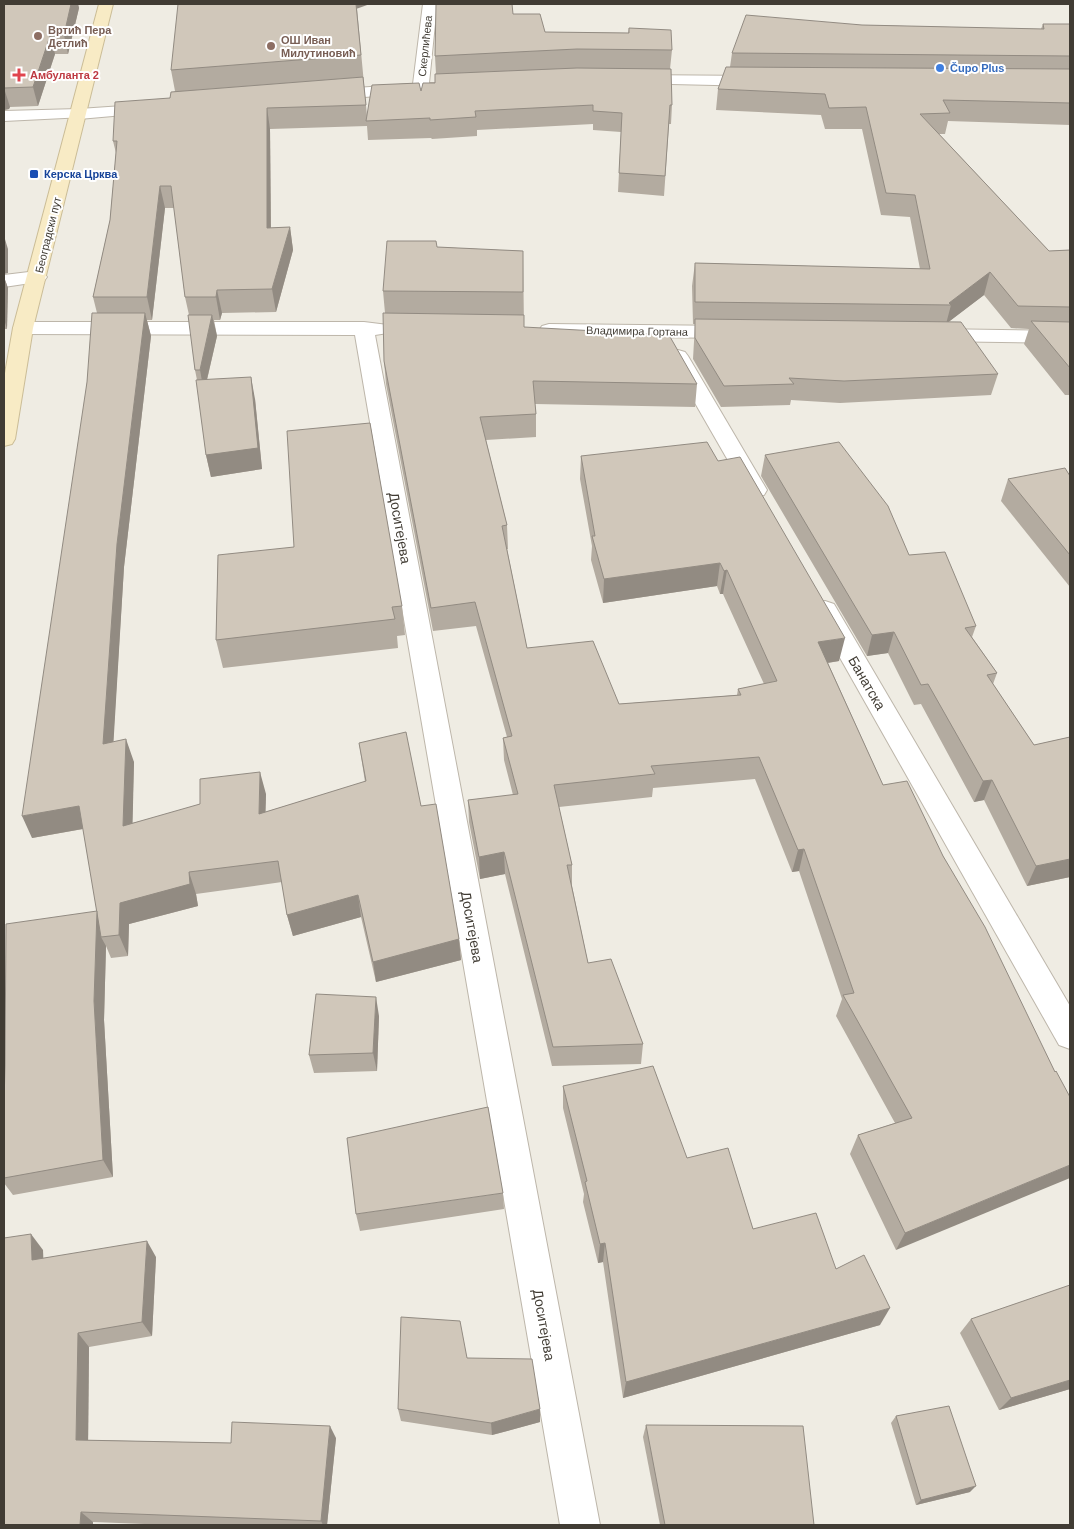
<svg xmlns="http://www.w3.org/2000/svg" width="1074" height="1529" viewBox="0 0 1074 1529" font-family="Helvetica,sans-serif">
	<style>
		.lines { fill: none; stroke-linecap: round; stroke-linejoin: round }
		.minor-casing { stroke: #bdb6aa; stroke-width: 2 }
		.tertiary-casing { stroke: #bdb6aa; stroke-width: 2 }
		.secondary-casing { stroke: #cbbd97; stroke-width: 2 }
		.minor { fill: #fff; fill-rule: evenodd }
		.tertiary { fill: #fff; fill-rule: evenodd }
		.secondary { fill: #f8ebc5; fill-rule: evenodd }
		.wall { fill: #b3aba0 }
		.shaded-wall { fill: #928b82 }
		.building { fill: #d0c7ba; stroke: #928b82 }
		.education-dot { fill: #8d6e63; stroke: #fff; stroke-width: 2 }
		.shop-dot { fill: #3f7fe0; stroke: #fff; stroke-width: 2 }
		.health-dot { fill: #e0444e; stroke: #fff; stroke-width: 2 }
		.transit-dot { fill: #1a4fb4; stroke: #fff; stroke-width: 2 }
		.labels { text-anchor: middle; stroke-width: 4; stroke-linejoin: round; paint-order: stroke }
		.far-education-label { font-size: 11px; font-weight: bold; fill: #785e54; stroke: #fff; text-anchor: start }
		.far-street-label { font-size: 11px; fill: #413c34; stroke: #fff }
		.far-shop-label { font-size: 11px; font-weight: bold; fill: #366cbe; stroke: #fff; text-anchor: start }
		.far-health-label { font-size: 11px; font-weight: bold; fill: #be3a42; stroke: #fff; text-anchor: start }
		.far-transit-label { font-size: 11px; font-weight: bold; fill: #164399; stroke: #fff; text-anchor: start }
		.street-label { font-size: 14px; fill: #413c34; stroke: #fff }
	</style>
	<rect width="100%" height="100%" fill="#efece3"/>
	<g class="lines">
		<g class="minor-casing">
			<g id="minor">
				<path d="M423 4H437L429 83H465L467 86 465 89 327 100 321 98 319 95 321 92 327 90 413 84Z"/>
				<path d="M634 75 758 76 764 78 766 81 764 84 758 86 628 83 626 80 628 77Z"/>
				<path d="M152 104 158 106 160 109 158 112 79 119 73 117 71 114 73 111 79 109Z"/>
				<path d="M37 271 44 273 47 277 44 281 4 287V275Z"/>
				<path d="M23 322H364L388 325 391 329 388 333 375 335 600 1525H560L355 335 23 334 16 332 13 328 16 324Z"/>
				<path d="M549 324 731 326 738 328 741 332 738 336 731 338 549 336 542 334 539 330 542 326Z"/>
				<path d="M934 329 1070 331V343L934 341 927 339 924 335 927 331Z"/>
				<path d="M678 350 685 352 688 356 767 490 764 495 756 497 748 495 745 490 668 356 671 352Z"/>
				<path d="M825 601 834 604 1070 1006V1049L1059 1045 813 610 816 604Z"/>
			</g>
		</g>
		<g class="tertiary-casing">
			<path id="tertiary" d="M79 109 85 111 87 114 85 117 4 121V111Z"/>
		</g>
		<g class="secondary-casing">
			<path id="secondary" d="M99 4H113L33 328 15 439 12 444 4 446V379L13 328Z"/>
		</g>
		<use href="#minor" class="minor"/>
		<use href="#tertiary" class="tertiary"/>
		<use href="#secondary" class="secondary"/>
	</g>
	<g class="wall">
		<path d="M4 4H78L79 8 68 54H55L38 106 10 107 9 109 4 110Z"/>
		<path d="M357 9 367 116 421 91 435 83 436 74 435 56 513 14 545 32 628 33 629 28 672 50 670 69 672 105 671 124H669L664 196 618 192 621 132 593 130V124L477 130V136L432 139 431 138 368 140 367 126 270 129 271 228 290 227 293 250 276 312 222 313 220 320H214L217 336 207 380 255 399 262 469 211 477 206 455 197 380 195 370 189 315 185 297 174 208H165L152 320H147L151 336 124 567 113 742 134 762 132 823 266 794 265 812 365 782 359 743 421 806 459 939 461 960 376 982 361 917 293 936 287 915 282 882 196 894 198 906 129 924 128 956 111 958 106 946 104 1020 113 1177 13 1195 4 1183V1105L97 911 83 829 32 838 87 382 97 313 93 297 110 220 116 153 113 141 170 98 175 91 171 70Z"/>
		<path d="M1043 24H1070V125L948 121 945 134H939L1049 251 1070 250V395H1065L1024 344 1029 329 1011 328 984 295 948 322 998 374 991 395 840 403 791 400 790 405 721 407 693 359 695 324H693L692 286 695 263 920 269 910 217 881 215 862 129H825L821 115 716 110 718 89 730 67 732 53 862 25 1041 29Z"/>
		<path d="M437 247 523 251 524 327 697 384 695 407 535 404 536 414V437L486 440 507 525 508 549H507L527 648 619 704 737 695 738 689 764 684 723 594H720L717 586 603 603 591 560 592 546 580 479 581 456 718 461 839 661 828 663 883 785 943 856 1055 1072 896 1250 850 1154 858 1135 895 1123 836 1016 842 999 799 871 792 872 755 779 653 788 652 797 559 807 572 865V886L588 963 643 1044 641 1064 552 1066 505 874 480 879 469 822 468 800 513 795 504 760 503 738 507 737 476 626 433 631 386 384 384 361 385 313 383 291Z"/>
		<path d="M4 277 8 288 7 329H4Z"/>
		<path d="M765 455 909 555 976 626 972 637 997 673 993 684 1034 745 1070 737V878V877L1027 886 984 800 974 802 921 704 914 705 888 653 867 656 761 476Z"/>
		<path d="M1070 476V587L1001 501 1008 479Z"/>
		<path d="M218 555 402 606 405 635 397 636 398 648 223 668 216 640Z"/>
		<path d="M379 1016 377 1071 314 1073 309 1055Z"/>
		<path d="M563 1086 687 1158 753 1229 836 1269 880 1325 623 1398 603 1262 598 1263 583 1202 584 1194 563 1108Z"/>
		<path d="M503 1193 504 1209 360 1231 356 1214Z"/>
		<path d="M43 1250V1258L156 1257 152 1336 89 1347 88 1440 231 1443 336 1438 327 1525H170L93 1522V1525H4Z"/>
		<path d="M971 1319 1070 1389 999 1410 960 1333Z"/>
		<path d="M467 1358 540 1422 492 1435 401 1421 398 1409Z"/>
		<path d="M896 1416 970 1492 916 1505 891 1423Z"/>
		<path d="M646 1425 814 1525H660L643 1437Z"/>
	</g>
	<g class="shaded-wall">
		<path d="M71 4H78L79 8 68 54 64 35Z"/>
		<path d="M356 4H370L356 9Z"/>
		<path d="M50 36 55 54 38 106 33 87Z"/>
		<path d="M4 88 10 107 9 109 4 110Z"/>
		<path d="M267 108 270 129 271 251 267 228Z"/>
		<path d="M160 186 165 208 152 320 147 297Z"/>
		<path d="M290 227 293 250 276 312 272 289Z"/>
		<path d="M4 236 8 249V273L4 274Z"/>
		<path d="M990 272 984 295 946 324 951 305 949 303Z"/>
		<path d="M4 277 8 288 7 329 4 319Z"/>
		<path d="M217 290 222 313 220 320 216 297Z"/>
		<path d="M145 313 151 336 124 567 112 767 103 744 117 544Z"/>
		<path d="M212 315 217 336 204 392 200 370Z"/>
		<path d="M251 377 255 399 262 469 211 477 206 455Z"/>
		<path d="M720 563 717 586 603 603 604 579Z"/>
		<path d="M727 570 723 594H720L724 571Z"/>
		<path d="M894 632 888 653 867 656 872 635Z"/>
		<path d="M845 638 839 661 813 665 818 642Z"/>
		<path d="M126 739 134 762 132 848 123 826Z"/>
		<path d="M260 772 266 794 265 836 259 814Z"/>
		<path d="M992 780 984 800 974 802 983 781Z"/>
		<path d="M79 806 88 828 32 838 22 816Z"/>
		<path d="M804 849 799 871 792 872 798 850Z"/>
		<path d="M504 852 505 874 480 879 479 857Z"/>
		<path d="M1070 859V877L1027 886 1036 866Z"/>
		<path d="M189 872 196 894 198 906 129 924 128 956 119 935 120 903Z"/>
		<path d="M358 895 361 917 293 936 287 915Z"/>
		<path d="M97 911 101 937 106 946 104 1020 113 1177 103 1160 94 1001Z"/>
		<path d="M459 939 461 960 376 982 373 962Z"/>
		<path d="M376 997 379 1016 377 1071 373 1053Z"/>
		<path d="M1070 1165V1178L896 1250 905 1233Z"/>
		<path d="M31 1234 43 1250 44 1275 32 1260Z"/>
		<path d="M147 1241 156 1257 152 1336 142 1322Z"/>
		<path d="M605 1243 603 1262 598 1263 600 1244Z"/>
		<path d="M890 1308 880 1325 623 1398 626 1382Z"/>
		<path d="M78 1333 89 1347 88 1452 76 1440Z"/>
		<path d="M1070 1380V1389L999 1410 1011 1398Z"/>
		<path d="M540 1409V1422L492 1435 491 1423Z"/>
		<path d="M330 1426 336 1438 327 1525H323L321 1521Z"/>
		<path d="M976 1486 970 1492 916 1505 921 1500Z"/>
		<path d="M81 1512 93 1522V1525H80Z"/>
	</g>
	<g class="building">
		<path d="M4 4H71L64 35 50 36 33 87 4 88V89Z"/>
		<path d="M178 4H356L361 55 171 70Z"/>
		<path d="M436 4H512L513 14H540L545 32 629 33V28L671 30 672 50 577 49 435 56Z"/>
		<path d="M746 15 862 25 1044 29 1043 24H1070V56L732 53Z"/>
		<path d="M726 67 1070 69V103L943 100 950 113 920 114 1049 251 1070 250V307L1018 306 990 272 949 303 951 305 695 302V263L930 269 915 195 886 193 866 107 829 108 825 94 718 89Z"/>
		<path d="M577 68 671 69 672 105H670L665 176 619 173 622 113 593 111V105L475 111 476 117 430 120V118L366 121 372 85 419 83 421 91 423 83H435V74Z"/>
		<path d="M363 77 366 105 267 108V228L290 227 272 289 217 290 216 297H185L171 186H160L147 297H93L110 220 117 141H113L115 102 170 98 171 92Z"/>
		<path d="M387 241H436L437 247 523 251V292L383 291Z"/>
		<path d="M92 313H145L117 544 103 744 126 739 123 826 200 804V779L260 772 259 814 366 781 359 743 406 732 421 806 436 804 459 939 373 962 358 895 287 915 278 861 189 872 190 884 120 903 119 935 101 937 79 806 22 816 87 382Z"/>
		<path d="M383 313 524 315V327L669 335 697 384 533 381 536 414 480 417 507 525 502 526 527 648 593 641 619 704 741 695 738 689 777 681 727 570 724 571 720 563 604 579 592 536H595L581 456 707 442 718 461 740 457 845 638 818 642 883 785 907 781 943 856 985 927 1055 1072 1056 1071 1070 1097V1165L905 1233 858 1135 912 1118 843 995 854 993 804 849 798 850 759 757 651 766 655 774 554 785 572 865H567L588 963 611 959 643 1044 553 1047 504 852 479 857 468 800 518 794 503 738 512 736 475 602 431 608 384 361Z"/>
		<path d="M188 315H212L200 370H195Z"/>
		<path d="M695 319 961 322 998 374 844 381 789 378 794 384 724 386 695 338Z"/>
		<path d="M1031 321 1070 322V368Z"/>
		<path d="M251 377 258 448 206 455 196 380Z"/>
		<path d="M370 423 402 606 392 607 395 619 216 640 218 555 294 547 287 431Z"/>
		<path d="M839 442 888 506 909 555 945 552 976 626 965 628 997 673 987 675 1034 745 1070 737V859L1036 866 992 780 983 781 928 684 921 685 894 632 872 635 765 455Z"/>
		<path d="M1065 468 1070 476V555L1008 479Z"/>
		<path d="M97 911 94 1001 103 1160 4 1178V1105L5 1065 6 924Z"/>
		<path d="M316 994 376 997 373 1053 309 1055Z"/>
		<path d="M653 1066 687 1158 728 1148 753 1229 816 1213 836 1269 864 1255 890 1308 626 1382 605 1243 600 1244 585 1182 587 1181 563 1086Z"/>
		<path d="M488 1107 503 1193 356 1214 347 1138Z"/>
		<path d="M31 1234 32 1260 147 1241 142 1322 78 1333 76 1440 231 1443 232 1422 330 1426 321 1521 81 1512 80 1525H4V1238Z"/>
		<path d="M1070 1285V1380L1011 1398 971 1319Z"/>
		<path d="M401 1317 460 1321 467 1358 532 1359 540 1409 491 1423 398 1409Z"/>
		<path d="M949 1406 976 1486 921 1500 896 1416Z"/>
		<path d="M646 1425 803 1426 814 1525H665Z"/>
	</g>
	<g class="education-dot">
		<circle cx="38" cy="36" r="5"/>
		<circle cx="271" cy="46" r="5"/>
	</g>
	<circle class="shop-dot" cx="940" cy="68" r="5"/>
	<path class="health-dot" d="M16.5 67.5h5v5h5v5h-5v5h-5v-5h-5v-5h5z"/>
	<rect class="transit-dot" x="29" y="169" width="10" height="10" rx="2.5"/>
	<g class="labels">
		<g class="far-education-label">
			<text x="48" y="34">Вртић Пера<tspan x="48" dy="13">Детлић</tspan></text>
			<text x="281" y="44">ОШ Иван<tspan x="281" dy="13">Милутиновић</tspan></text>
		</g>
		<g class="far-street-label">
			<text transform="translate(425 46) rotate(-84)" y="4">Скерлићева</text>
			<text transform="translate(48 235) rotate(-76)" y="4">Београдски пут</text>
			<text transform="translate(637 331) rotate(1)" y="4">Владимира Гортана</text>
		</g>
		<g class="far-shop-label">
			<text x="950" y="72">Čupo Plus</text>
		</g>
		<g class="far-health-label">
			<text x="30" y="79">Амбуланта 2</text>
		</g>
		<g class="far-transit-label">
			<text x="44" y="178">Керска Црква</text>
		</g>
		<g class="street-label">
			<text transform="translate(400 528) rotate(80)" y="5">Доситејева</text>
			<text transform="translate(867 683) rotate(60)" y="5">Банатска</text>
			<text transform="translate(472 927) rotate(80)" y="5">Доситејева</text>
			<text transform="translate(544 1325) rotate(80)" y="5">Доситејева</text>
		</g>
	</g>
	<rect width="1074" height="1529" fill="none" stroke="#413c34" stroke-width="10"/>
</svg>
